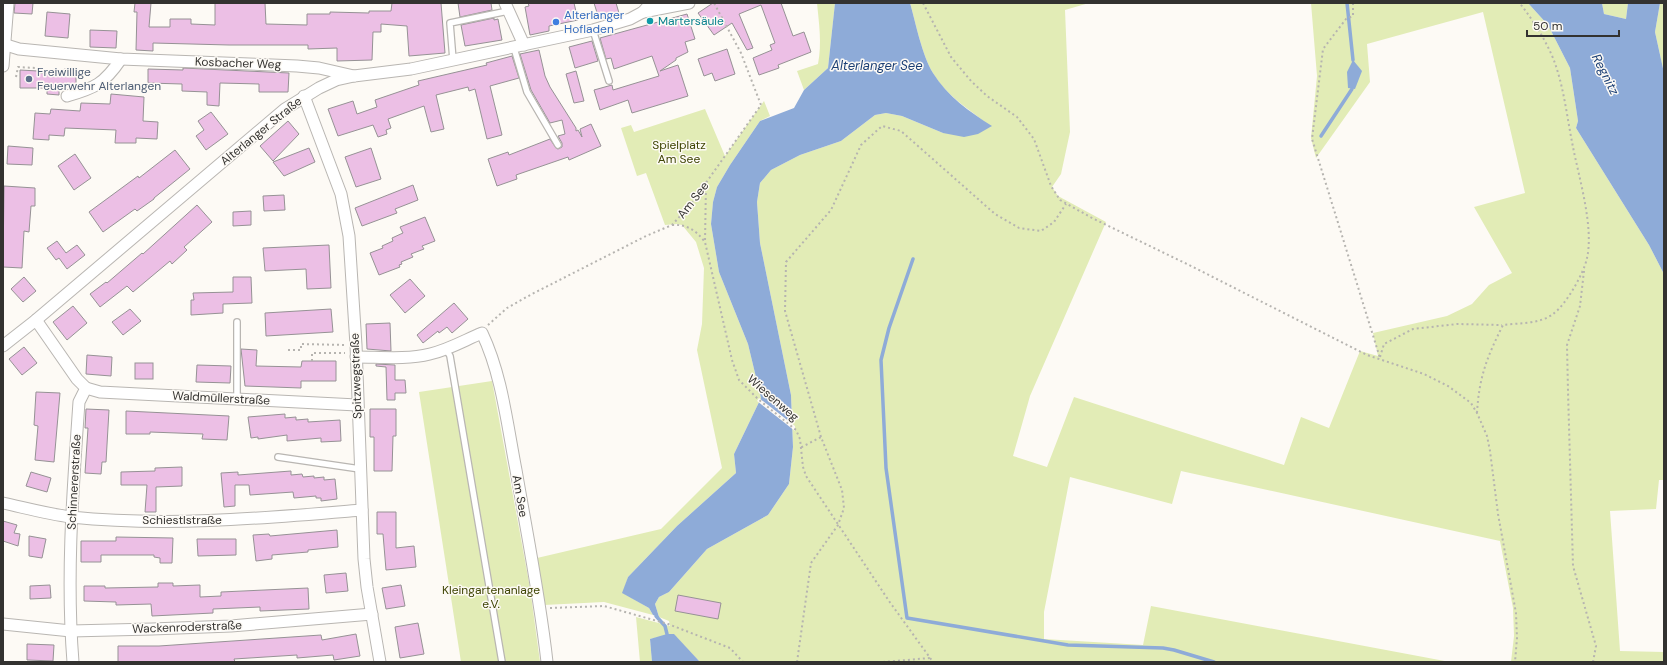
<svg xmlns="http://www.w3.org/2000/svg" width="1667" height="665" viewBox="0 0 1667 665" font-family="'DM Sans',sans-serif">
	<style>
		.green { fill: #e2ecb6 }
		.water { fill: #8eabd8 }
		.pier { fill: #fdfaf5 }
		.lines { fill: none; stroke-linecap: round; stroke-linejoin: round }
		.stream { stroke: #8eabd8; stroke-width: 3.5 }
		.building { fill: #ecbfe5; stroke: #969295 }
		.service-casing { stroke: #b9b6b2; stroke-width: 8 }
		.minor-casing { stroke: #b9b6b2; stroke-width: 13 }
		.path { stroke: #b6b4b0; stroke-width: 2; stroke-dasharray: 2 3; stroke-linecap: butt }
		.service { stroke: #fff; stroke-width: 5.5 }
		.minor { stroke: #fff; stroke-width: 11 }
		.culture-dot { fill: #0f9aa8; stroke: #fdfaf5; stroke-width: 1.5 }
		.shop-dot { fill: #3f7fe0; stroke: #fdfaf5; stroke-width: 1.5 }
		.service-dot { fill: #5c6f8a; stroke: #fdfaf5; stroke-width: 1.5 }
		.labels { text-anchor: middle; stroke-width: 3; stroke-linejoin: round; paint-order: stroke }
		.shop-label { font-size: 12px; fill: #366cbe; stroke: #fdfaf5; text-anchor: start }
		.culture-label { font-size: 12px; fill: #0d838f; stroke: #fdfaf5; text-anchor: start }
		.street-label { font-size: 12px; fill: #333230; stroke: #fdfaf5 }
		.service-label { font-size: 12px; fill: #4e5e75; stroke: #fdfaf5; text-anchor: start }
		.park-label { font-size: 12px; fill: #3e4403; stroke: #fdfaf5 }
		.water-label { font-size: 13px; font-style: italic; fill: #1b3f75; stroke: #fdfaf5 }
	</style>
	<rect width="100%" height="100%" fill="#fdfaf5"/>
	<g class="green">
		<path d="M817 3H835L828 68 804 90 797 71 818 64C822 43 819 24 817 3Z"/>
		<path d="M910 3H1089L1065 10 1070 132 1061 174 1052 187 1058 196 1106 222 1030 396 1013 456 1047 467 1074 397 1284 465 1301 417 1329 428 1360 351 1378 356 1373 333 1447 316 1472 304 1489 285 1512 273 1474 207 1525 193 1483 12 1367 44 1370 82 1316 158 1311 138 1317 76 1311 3H1528L1548 25 1570 68 1578 121 1576 128 1649 245 1664 274V480H1659L1656 509 1610 511 1620 651 1664 652V662H1511L1514 636 1513 608 1500 541 1181 471 1172 504 1070 477 1044 612V639L1143 645 1151 606 1450 662H700L673 634 650 639 652 662H640L636 617 670 626 669 621 659 617 655 604 659 597 669 592 707 549 768 515 789 484 793 447 791 395 760 243 757 202 760 183 771 170 800 155 841 141 875 115 886 113 902 116 943 133 991 127C971 110 947 97 933 73 922 55 916 24 910 3Z"/>
		<path d="M1602 3H1628L1626 19 1604 14Z"/>
		<path d="M1660 3H1664V73L1655 32Z"/>
		<path d="M764 101 770 116 760 121 730 165 717 187 713 202 711 224 719 272 748 344 761 398 734 454 736 473 677 526 628 577 623 593 649 608 653 615 604 602 544 605 537 558 661 529 722 468 697 350 702 324 704 268 696 242 682 225 677 224 665 225 646 173 637 176 621 128 631 125 634 132 705 109 725 156Z"/>
		<path d="M492 381 530 588 540 662H461L419 392Z"/>
	</g>
	<g class="water">
		<path d="M835 3H910C916 24 922 55 933 73 947 96 970 112 992 126L978 134 964 137 943 133 902 116 886 113 875 115 841 141 800 155 771 170 760 183 757 202 760 243 791 395 793 447 789 484 768 515 707 549 669 592 659 597 655 604 659 617 653 615 649 608 622 593 628 577 677 526 736 473 734 454 761 398 748 344 719 272 711 224 713 202 717 187 730 165 760 121 794 108 804 90 828 68Z"/>
		<path d="M1528 3H1602L1604 14 1626 19 1628 3H1660L1655 32 1664 73V274L1649 245 1576 128 1578 121 1570 68 1548 25Z"/>
		<path d="M1353 60 1362 71 1355 89 1348 88 1347 72Z"/>
		<path d="M667 634H674L700 662H652L650 639Z"/>
	</g>
	<path class="pier" d="M759 398 795 426V431L757 401Z"/>
	<g class="lines">
		<g class="stream">
			<path d="M1347 3 1353 60"/>
			<path d="M1321 136 1352 89"/>
			<path d="M913 259 889 328 881 360 886 468 907 618 1068 645 1163 648 1174 650 1214 662"/>
			<path d="M656 616 665 626 667 634"/>
		</g>
	</g>
	<g class="building">
		<path d="M15 3H33L32 14 14 13Z"/>
		<path d="M135 3H151L149 27H170V19H191V24L215 25V3H265L266 24 307 25V14H330V12L369 13V11H391L392 3H441L445 53 409 56 407 26 381 24V32H373L372 60 337 61V48L308 49V45H229L153 43V51L136 50 137 12H134Z"/>
		<path d="M458 3H491L492 10 460 17Z"/>
		<path d="M528 3H574L578 20 549 26V31L530 35 525 7 529 6Z"/>
		<path d="M594 3H616L619 13 599 19Z"/>
		<path d="M713 3H781L793 36 804 32 811 52 778 65 779 68 759 75 753 58 772 50 770 45 775 43 761 5 739 14 753 48 747 50 732 23 714 35 698 13Z"/>
		<path d="M47 12 70 14 68 38 45 36Z"/>
		<path d="M687 14 695 39 685 42 688 52 676 58V60L660 71 678 65 688 96 632 113 628 100 600 110 594 90 612 85 613 90 659 76 652 56 614 69 611 58 606 59 600 38Z"/>
		<path d="M494 18V20L498 19 502 40 465 46 461 25Z"/>
		<path d="M90 30 117 31 116 48 90 47Z"/>
		<path d="M592 41 598 61 575 68 569 47Z"/>
		<path d="M727 49 735 74 715 81 712 73 704 76 698 59Z"/>
		<path d="M539 50 545 76 550 87 576 128V131L578 130 582 137 580 129 591 124 601 146 569 160 568 157 516 175 517 179 497 186 488 159 508 152 509 155 550 139 556 148 558 149 562 147V143L558 136 565 134 562 120 550 123 531 90 520 54Z"/>
		<path d="M512 56 519 78 490 86 502 135 487 139 475 89 469 91 468 87 436 95 444 129 431 132 424 106 388 119 391 128 386 130 387 134 378 137 373 125 338 136 328 109 353 101 357 114 377 107 375 100 419 85 418 81 487 65 486 63Z"/>
		<path d="M183 68 289 73 288 92H259V84L220 83 219 106 207 105V92L182 91V84L148 83V69L183 70Z"/>
		<path d="M64 69 76 70V85H59V95L47 94V88H20V70L38 71V73L63 75Z"/>
		<path d="M576 71 584 101 574 103 566 74Z"/>
		<path d="M111 94 144 97 143 121 158 122 157 139 136 138V143H115L116 130 65 128 64 136 49 135V140L33 139 35 113 50 114 51 109 80 111 81 103 110 104Z"/>
		<path d="M211 112 228 134 206 150 196 136 204 130 198 121Z"/>
		<path d="M288 121 299 134 273 161 260 146Z"/>
		<path d="M8 146 33 148 32 165 7 164Z"/>
		<path d="M309 148 315 162 284 176 273 162Z"/>
		<path d="M371 148 381 179 356 187 345 157Z"/>
		<path d="M175 150 190 169 154 198V199L137 211 135 209 103 232 89 212 138 176 139 178Z"/>
		<path d="M75 154 91 178 74 190 58 166Z"/>
		<path d="M413 185 418 200 395 209 397 213 362 226 355 208Z"/>
		<path d="M4 186 35 188V206H31L29 232 24 231 22 268 3 267Z"/>
		<path d="M284 195 285 210 264 211 263 196Z"/>
		<path d="M197 205 212 222 184 247 187 250 172 264 170 261 133 292 127 286 100 307 90 294 106 282 107 283 142 253 143 254Z"/>
		<path d="M251 211V225L233 226V212Z"/>
		<path d="M425 217 435 241 422 246 424 249 411 254 413 257 401 262 402 264 399 265 400 267 379 275 370 253 383 248 382 246 393 241 392 238 403 233 400 227Z"/>
		<path d="M57 241 66 253 77 245 85 255 67 269 59 258 56 260 47 248Z"/>
		<path d="M329 245 331 288 307 289 306 269 265 271 263 248Z"/>
		<path d="M24 277 36 291 23 302 11 289Z"/>
		<path d="M233 277H251L252 303 223 304V313L191 315V300H194L193 293 233 292Z"/>
		<path d="M410 279 425 296 405 313 390 295Z"/>
		<path d="M454 303 468 319 452 333 447 327 439 333 438 331 423 343 417 335Z"/>
		<path d="M73 306 87 323 67 340 53 322Z"/>
		<path d="M130 309 141 321 123 335 112 322Z"/>
		<path d="M331 309 333 332 266 336 265 313Z"/>
		<path d="M390 323 391 351 367 349 366 324Z"/>
		<path d="M24 347 37 363 22 375 9 359Z"/>
		<path d="M241 349 257 350 256 366 301 367 302 361H336V381H301V388L245 386Z"/>
		<path d="M87 355 112 357 111 376 86 374Z"/>
		<rect x="135" y="363" width="18" height="16"/>
		<path d="M376 364 395 365V380H405L406 393H395V400H387L386 367 376 366Z"/>
		<path d="M197 365 231 366 230 383 196 382Z"/>
		<path d="M36 392 60 393 54 462 35 460 38 426 34 425Z"/>
		<path d="M86 409 109 410 106 462H102L101 474 85 473 88 428H85Z"/>
		<path d="M370 409H396V436H393L392 471H374V437H370Z"/>
		<path d="M126 411 229 416 227 440 202 439 203 434 150 432V434H126Z"/>
		<path d="M285 414V418L296 417V420L308 419V422L340 420 341 441 321 442V438L287 441V435L258 439V437L251 438 248 417Z"/>
		<path d="M182 467V486L156 487V512H145L147 485H121V472L155 471V468Z"/>
		<path d="M291 471V475L302 474 303 477 314 476V478L324 477V480L335 479 337 499 321 501V498H316V496L294 498 293 492 250 495 249 485H235V506L224 507 221 473 238 472V475Z"/>
		<path d="M31 472 51 478 47 492 26 486Z"/>
		<path d="M377 512H396V548L414 546 416 567 386 570 383 534H377Z"/>
		<path d="M3 521 17 525 14 533 20 534 18 546 3 541Z"/>
		<path d="M337 530 338 547 308 550V552L272 555V559L256 561 253 535 269 534 270 536Z"/>
		<path d="M29 536 46 539 42 558 29 556Z"/>
		<path d="M116 537 173 538 172 563H160V558L154 557V555H101V562H81V541H116Z"/>
		<path d="M197 539H236V555L198 556Z"/>
		<path d="M346 573 348 591 326 593 324 575Z"/>
		<path d="M158 583H173V586L200 585V597L221 596V592L308 588 309 609 260 611V607L213 609V613L152 616 151 604 116 605V602L84 601V586H105V588L158 587Z"/>
		<path d="M50 585 51 598 30 599V586Z"/>
		<path d="M401 585 405 606 386 609 382 588Z"/>
		<path d="M678 595 721 603 718 619 675 611Z"/>
		<path d="M418 623 424 654 400 658 395 627Z"/>
		<path d="M356 634 360 656 334 660 333 655 297 658V655L234 659 235 662H118V646H159L321 635 322 640Z"/>
		<path d="M27 644 54 645 53 661 27 660Z"/>
	</g>
	<g class="lines">
		<g class="service-casing">
			<g id="service">
				<path d="M593 30 609 81"/>
				<path d="M514 48 527 92 558 145"/>
				<path d="M453 60 450 23 508 11"/>
				<path d="M237 322V399"/>
				<path d="M446 349 450 356 502 662"/>
				<path d="M278 457 360 469"/>
			</g>
		</g>
		<g class="minor-casing">
			<g id="minor">
				<path d="M505 3 524 45"/>
				<path d="M643 12 689 3"/>
				<path d="M3 44 19 49 121 59 297 66 319 68 354 76"/>
				<path d="M3 66 8 3"/>
				<path d="M67 96C95 88 104 84 121 59"/>
				<path d="M304 96 341 194 349 236 356 345 364 559 367 587 380 662"/>
				<path d="M36 320 77 379 86 388 79 402C73 489 66 575 73 662"/>
				<path d="M3 346 36 320 285 109 319 88 336 80 354 76 411 69 593 30 630 19 643 12 651 3"/>
				<path d="M356 357C380 357 406 360 430 354 448 350 465 340 482 333 502 375 507 424 516 470 527 534 540 598 547 662"/>
				<path d="M86 388 100 392 357 405"/>
				<path d="M3 503C26 508 48 514 71 517 168 527 265 518 362 510"/>
				<path d="M3 624 71 631 152 629 231 626 372 614"/>
			</g>
		</g>
		<g class="path">
			<path d="M923 3 951 57 971 81 987 96 1017 117 1034 139 1051 186 1060 200 1092 218 1189 265 1367 355 1424 374 1448 386 1471 403 1477 413 1487 436 1490 451 1498 514 1516 613 1517 638 1515 662"/>
			<path d="M1353 3V16L1346 19 1323 49 1312 139 1380 358"/>
			<path d="M16 77 18 67 36 68 44 72"/>
			<path d="M706 183 705 242 732 360 739 380 758 399 796 430 800 439 803 467 806 476 889 601 933 662"/>
			<path d="M672 225C686 224 696 230 704 241"/>
			<path d="M1584 271 1580 306 1567 345 1568 391 1573 566 1596 646 1593 662"/>
			<path d="M488 325 507 308 532 294 646 236 672 225 691 204 761 105 741 53 714 3"/>
			<path d="M288 350H301V344L345 345"/>
			<path d="M1380 357 1384 344 1413 329 1457 324 1502 325"/>
			<path d="M312 361V353H345"/>
			<path d="M1477 413C1479 377 1487 357 1503 325 1519 323 1540 324 1553 314 1566 305 1584 273 1587 258 1594 227 1579 178 1573 147 1567 118 1564 86 1553 58 1545 39 1534 22 1522 6L1518 3"/>
			<path d="M821 437 785 311 786 262 831 210 861 145 882 126 901 131 995 214 1019 228 1041 231 1054 222 1066 204"/>
			<path d="M550 608 604 606 668 624 730 648 743 662"/>
			<path d="M797 662 811 563 838 525 844 508 842 490 821 437 800 448"/>
			<path d="M883 662 930 658"/>
		</g>
		<use href="#service" class="service"/>
		<use href="#minor" class="minor"/>
	</g>
	<circle class="culture-dot" cx="650" cy="21" r="4"/>
	<circle class="shop-dot" cx="556" cy="22" r="4"/>
	<circle class="service-dot" cx="29" cy="79" r="4"/>
	<g class="labels">
		<g class="shop-label">
			<text x="564" y="19">Alterlanger<tspan x="564" dy="14">Hofladen</tspan></text>
		</g>
		<g class="culture-label">
			<text x="658" y="25">Martersäule</text>
		</g>
		<g class="street-label">
			<text transform="translate(238 63) rotate(2)" y="4">Kosbacher Weg</text>
			<text transform="translate(261 131) rotate(-39)" y="4">Alterlanger Straße</text>
			<text transform="translate(693 200) rotate(-52)" y="4">Am See</text>
			<text transform="translate(356 376) rotate(-92)" y="4">Spitzwegstraße</text>
			<text transform="translate(221 398) rotate(3)" y="4">Waldmüllerstraße</text>
			<text transform="translate(773 398) rotate(41)" y="4">Wiesenweg</text>
			<text transform="translate(74 482) rotate(-87)" y="4">Schinnererstraße</text>
			<text transform="translate(520 496) rotate(80)" y="4">Am See</text>
			<text x="182" y="524">Schiestlstraße</text>
			<text transform="translate(187 627) rotate(-2)" y="4">Wackenroderstraße</text>
		</g>
		<g class="service-label">
			<text x="37" y="76">Freiwillige<tspan x="37" dy="14">Feuerwehr Alterlangen</tspan></text>
		</g>
		<g class="park-label">
			<text x="679" y="149">Spielplatz<tspan x="679" dy="14">Am See</tspan></text>
			<text x="491" y="594">Kleingartenanlage<tspan x="491" dy="14">e.V.</tspan></text>
		</g>
		<g class="water-label">
			<text x="877" y="70">Alterlanger See</text>
			<text transform="translate(1606 74) rotate(63)" y="5">Regnitz</text>
		</g>
	</g>
	<rect width="1667" height="665" fill="none" stroke="#333230" stroke-width="8"/>
	<path d="M1527 30v6h92v-6" fill="none" stroke="#333230" stroke-width="2"/>
	<text x="1533" y="30" font-size="12" fill="#333230" stroke="#fdfaf5" stroke-width="3" paint-order="stroke">50 m</text>
</svg>
